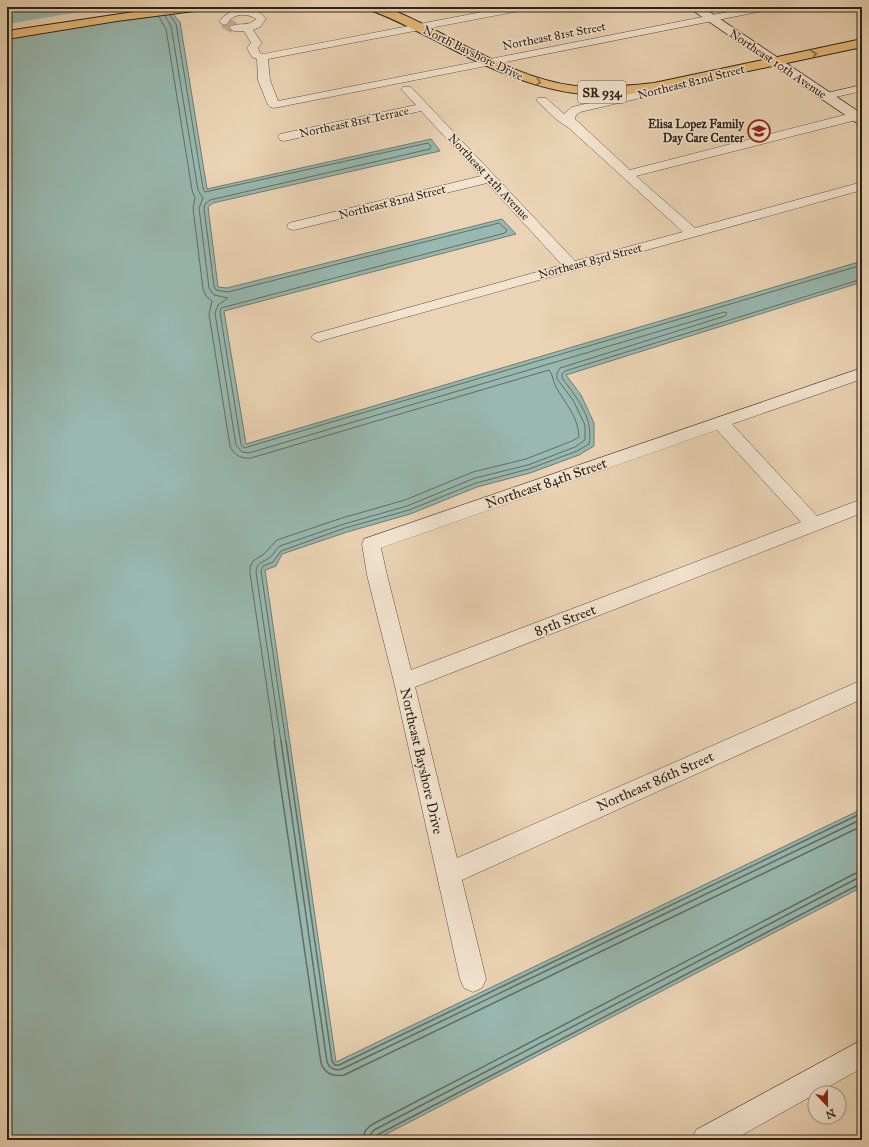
<svg xmlns="http://www.w3.org/2000/svg" width="869" height="1147" viewBox="0 0 869 1147" font-family="'IM FELL Great Primer',serif">
	<style>
		.water { fill: #98b8b0; stroke: #6d7c73 }
		.pier { fill: #ebd4b5 }
		.lines { fill: none; stroke-linecap: round; stroke-linejoin: round }
		.shore-far1 { stroke: #626d64; stroke-width: 1 }
		.shore { stroke: #626d64; stroke-width: 1.5 }
		.minor-tunnel { stroke: #c5b096; stroke-width: 12; stroke-dasharray: 12 5.5; stroke-linecap: butt }
		.minor-casing { stroke: #5c4e3f; stroke-width: 1 }
		.tertiary-casing { stroke: #5c4e3f; stroke-width: 2 }
		.primary-casing { stroke: #2c2218; stroke-width: 2 }
		.minor { fill: #f2e3cf; fill-rule: evenodd }
		.tertiary { fill: #f2e3cf; fill-rule: evenodd }
		.primary { fill: #e6ba7a; fill-rule: evenodd }
		.oneway { stroke: #896e49 }
		.labels { text-anchor: middle; stroke-width: 3; stroke-linejoin: round; paint-order: stroke }
		.far-street-label { font-size: 12px; fill: #2c2218; stroke: #f2e3cf }
		.far-poi-label { font-size: 12px; font-weight: bold; fill: #2c2218; stroke: #f2e3cf; text-anchor: end }
		.shield { fill: #f2e3cf; stroke: #675c4f; stroke-width: 1 }
		.shield-label { font-size: 13px; font-weight: bold; fill: #2c2218 }
		.street-label { font-size: 14px; fill: #2c2218; stroke: #f2e3cf }
	</style>
	<rect width="100%" height="100%" fill="#ebd4b5"/>
	<filter id="stains"><feTurbulence type="fractalNoise" baseFrequency=".005" numOctaves="4"/><feColorMatrix values="0 0 0 0 .2 0 0 0 0 .09 0 0 0 0 .02 0 0 0 .5 -.17"/></filter>
	<radialGradient id="worn" r=".72"><stop offset=".6" stop-color="#630" stop-opacity="0"/><stop offset="1" stop-color="#630" stop-opacity=".3"/></radialGradient>
	<path class="water" d="M7 7H172L173 14 180 22 207 189 431 139 440 151 213 203 208 207 218 287 227 288 502 219 516 234 224 311 246 444 862 261V282L566 375 581 395 594 423V446L579 455 530 473 477 487 410 514 347 532 282 554 276 566 265 570 336 1062 862 809V887L375 1140H7Z"/>
	<path class="pier" d="M110 7H174L154 16 7 40V24Z"/>
	<g class="lines">
		<g class="shore-far1">
			<path d="M170 15 176 24 203 188 205 192 428 143 431 146 430 149 210 200 205 204 204 208 214 286 216 290 228 292 499 223 507 230 505 233 221 308 220 312 241 444 244 448 862 265"/>
			<path d="M165 16 171 26 198 190 203 198 199 208 209 288 214 295 228 298 218 305 215 313 236 445 242 452 249 453 724 312 727 313 725 316 560 368 557 373V379L573 400 585 425V440L575 447 528 465 475 478 407 506 344 524 280 546C275 549 274 555 269 558 262 563 257 562 256 572L281 742"/>
			<path d="M159 17 166 29 192 190 195 198 193 208 203 289 206 296 212 301 209 314 230 446C234 455 241 459 251 458L549 370C553 374 553 382 556 387 566 405 578 416 579 437L572 441 526 459 473 472 405 500 342 518 277 540 264 554 253 561 250 567V573L275 742"/>
			<path d="M286 742 261 571 263 566 273 562 281 551 345 528 409 510 476 483 529 469 577 451 589 444C594 418 577 398 562 378V374L565 371 862 279"/>
		</g>
		<g class="shore">
			<path d="M274 741 321 1063C325 1074 333 1077 344 1075L862 826"/>
			<path d="M281 741 327 1062C330 1069 335 1071 342 1069L862 819"/>
			<path d="M286 741 332 1061 335 1065H339L862 813"/>
			<path d="M363 1140 365 1131 371 1125 854 874 862 872"/>
			<path d="M369 1140 370 1135 374 1130 856 879 862 878"/>
			<path d="M374 1140 377 1135 862 883"/>
		</g>
		<path class="minor-tunnel" d="M224 22 234 28"/>
		<g class="minor-casing">
			<g id="minor">
				<path d="M508 7H529L524 10 268 59 270 80 278 101 753 7H773L768 10 274 108 270 107 268 105 258 80 257 59 252 57 247 48 251 43 244 31H234L229 28C236 21 248 28 256 19 249 14 238 13 231 19 228 22 228 24 224 25L219 22C229 7 254 3 266 19L260 27 253 30 262 43 258 48 260 53 263 54Z"/>
				<path d="M719 70 725 73 723 75 705 83 580 112 576 115 575 119 630 170 856 112 860 113 862 116 860 119 636 176 695 228 862 182V190L324 340 319 342 314 340 311 337 314 334 562 265 487 183 294 230 289 229 287 226 289 223 481 176 421 111 284 141 280 140 278 137 280 134 416 105 401 89 403 87H411L575 261 683 232 569 128 557 120 538 102 536 100 538 98H546L564 114 572 107 697 78Z"/>
				<path d="M862 85V91L827 99 823 98 821 96 823 94Z"/>
				<path d="M862 368V379L732 424 817 516 862 499V513L415 687 457 858 862 680V699L462 880 486 979 482 988 473 992 464 988 460 979 394 682 367 575 362 544 364 539ZM717 430 801 522 411 670 387 575 381 548Z"/>
				<path d="M862 1040V1068L733 1140H692L696 1130Z"/>
			</g>
		</g>
		<g class="tertiary-casing">
			<path id="tertiary" d="M688 7H702L862 114V124L857 123Z"/>
		</g>
		<g class="primary-casing">
			<g id="primary">
				<path d="M167 7H200L198 9 194 11 117 21 7 39V31Z"/>
				<path d="M365 7H383L397 12C455 37 511 78 575 86 602 88 628 86 654 83L862 39V47L654 91C636 93 618 96 599 95 546 94 496 72 450 48 422 34 396 19 367 9Z"/>
			</g>
		</g>
		<use href="#minor" class="minor"/>
		<use href="#tertiary" class="tertiary"/>
		<use href="#primary" class="primary"/>
	</g>
	<defs><path id="oneway-chevron" d="M-2-3.5L2.5 0L-2 3.5" fill="none" stroke-width="1.6" stroke-linecap="round" stroke-linejoin="round"/></defs>
	<g class="oneway">
		<use href="#oneway-chevron" transform="translate(814 54) rotate(-12)"/>
		<use href="#oneway-chevron" transform="translate(538 82) rotate(15)"/>
	</g>
	<defs>
		<g id="school-ring" transform="scale(1.15)"><circle r="9.5" fill="#f2e3cf" stroke="#8f2418" stroke-width="1.5"/><path d="M0-5L7-2L0 1L-7-2ZM-4 1L0 2.5L4 1V4Q0 6-4 4Z" fill="#8f2418"/></g>
	</defs>
	<g fill-rule="evenodd">
		<use href="#school-ring" x="759" y="131"/>
	</g>
	<g class="labels">
		<g class="far-street-label">
			<text transform="translate(554 36) rotate(-11)" y="4">Northeast 81st Street</text>
			<text transform="translate(473 53) rotate(26)" y="4">North Bayshore Drive</text>
			<text transform="translate(778 64) rotate(34)" y="4">Northeast 10th Avenue</text>
			<text transform="translate(691 82) rotate(-14)" y="4">Northeast 82nd Street</text>
			<text transform="translate(354 122) rotate(-12)" y="4">Northeast 81st Terrace</text>
			<text transform="translate(489 177) rotate(47)" y="4">Northeast 12th Avenue</text>
			<text transform="translate(392 202) rotate(-14)" y="4">Northeast 82nd Street</text>
			<text transform="translate(590 261) rotate(-15)" y="4">Northeast 83rd Street</text>
		</g>
		<g class="far-poi-label">
			<text x="744" y="128">Elisa Lopez Family<tspan x="744" dy="14">Day Care Center</tspan></text>
		</g>
		<rect class="shield" x="578" y="81" width="48" height="22" rx="3"/>
		<g class="shield-label">
			<text x="602" y="97">SR 934</text>
		</g>
		<g class="street-label">
			<text transform="translate(546 483) rotate(-19)" y="5">Northeast 84th Street</text>
			<text transform="translate(565 620) rotate(-21)" y="5">85th Street</text>
			<text transform="translate(422 761) rotate(77)" y="5">Northeast Bayshore Drive</text>
			<text transform="translate(655 781) rotate(-24)" y="5">Northeast 86th Street</text>
		</g>
	</g>
	<rect width="869" height="1147" fill="none" stroke="#ebd4b5" stroke-width="24"/>
	<rect x="8" y="8" width="853" height="1131" fill="none" stroke="#2c2218" stroke-width="2"/>
	<rect x="12" y="12" width="845" height="1123" fill="none" stroke="#2c2218"/>
	<g transform="translate(827 1105) rotate(158)"><circle r="19" fill="#f2e3cf" stroke="#a39686"/>
	<path d="M0-3L7 15L0 10L-7 15Z" fill="#8f2418"/>
	<text y="-6" font-size="11" font-weight="bold" text-anchor="middle" fill="#2c2218">N</text>
	</g>
	<rect width="100%" height="100%" filter="url(#stains)"/>
	<rect width="100%" height="100%" fill="url(#worn)"/>
</svg>
